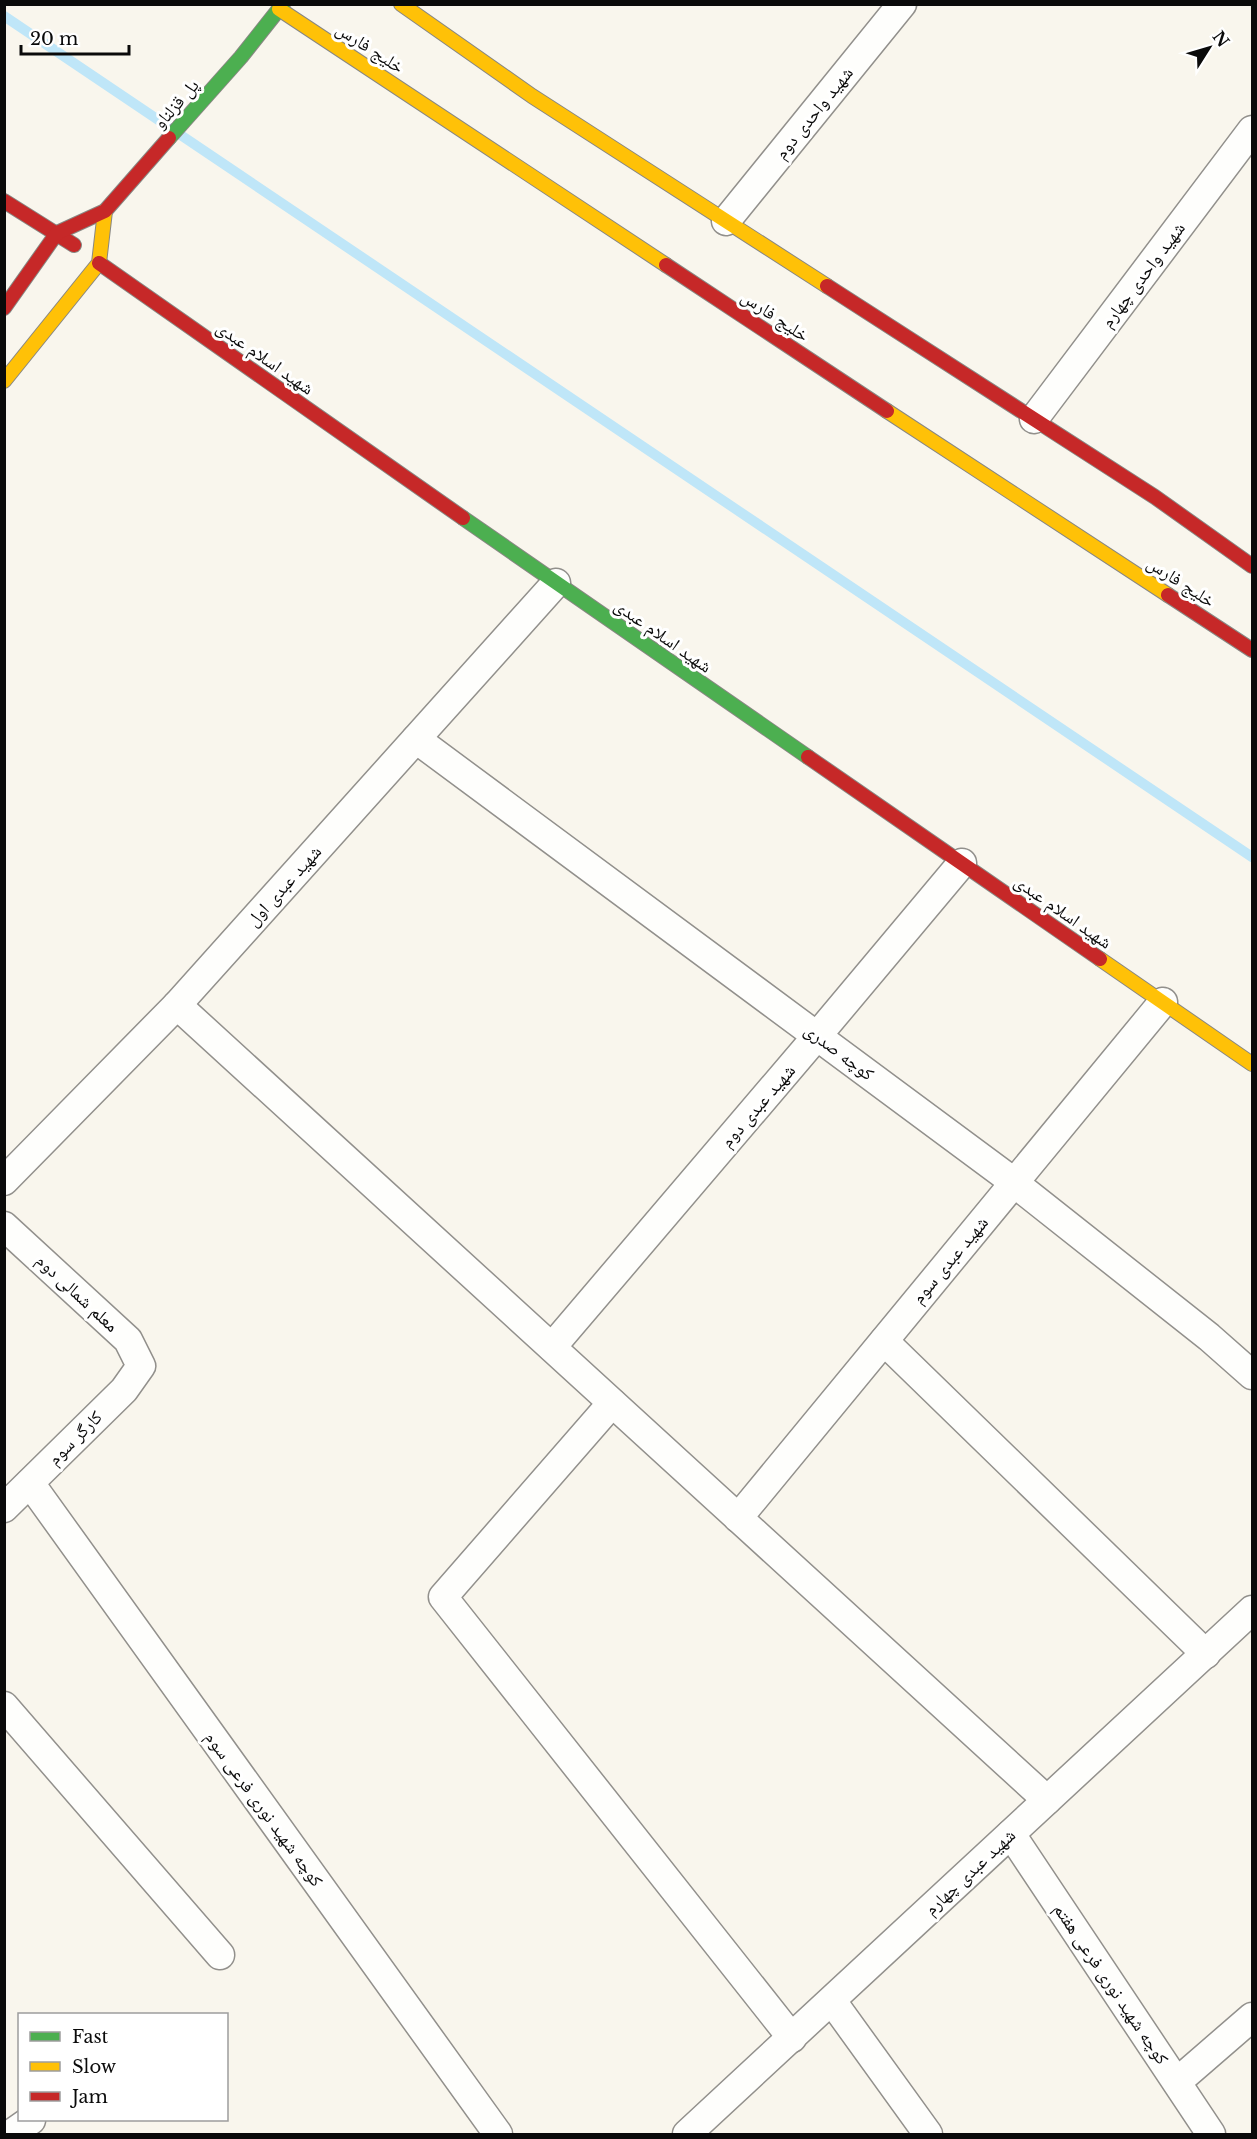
<svg xmlns="http://www.w3.org/2000/svg" width="1257" height="2139" viewBox="0 0 1257 2139" font-family="'Libre Baskerville','Noto Naskh Arabic',serif">
	<style>
		.lines { fill: none; stroke-linecap: round; stroke-linejoin: round }
		.stream { stroke: #bfe6f8; stroke-width: 10 }
		.street-casing { stroke: #92908c; stroke-width: 31 }
		.fast-casing { stroke: #888783; stroke-width: 16 }
		.slow-casing { stroke: #888783; stroke-width: 16 }
		.jam-casing { stroke: #888783; stroke-width: 16 }
		.street { stroke: #fefefc; stroke-width: 28 }
		.fast { stroke: #4caf50; stroke-width: 14 }
		.slow { stroke: #ffc107; stroke-width: 14 }
		.jam { stroke: #c62828; stroke-width: 14 }
		.labels { text-anchor: middle; stroke-width: 6; stroke-linejoin: round; paint-order: stroke }
		.street-label { font-size: 18px; fill: #0a0a0a; stroke: #fff }
	</style>
	<rect width="100%" height="100%" fill="#f9f6ed"/>
	<g class="lines">
		<path class="stream" d="M4 16 1252 857"/>
		<g class="street-casing">
			<g id="street">
				<path d="M726 221 902 4"/>
				<path d="M1034 419 1252 130"/>
				<path d="M416 739 1003 1174 1209 1337 1252 1375"/>
				<path d="M177 1005 1047 1800"/>
				<path d="M4 1181 177 1005 556 583"/>
				<path d="M4 1226 128 1340 141 1366 124 1390 4 1508"/>
				<path d="M884 1341 1206 1654"/>
				<path d="M552 1347 817 1036 962 863"/>
				<path d="M612 1403 443 1597 792 2038"/>
				<path d="M30 1483 498 2134"/>
				<path d="M738 1518 1163 1002"/>
				<path d="M4 1706 220 1955"/>
				<path d="M1011 1834 1211 2134"/>
				<path d="M832 2001 928 2134"/>
				<path d="M1177 2082 1252 2017"/>
				<path d="M11 2134 31 2120"/>
				<path d="M687 2134 1252 1610"/>
			</g>
		</g>
		<g class="fast-casing">
			<g id="fast">
				<path d="M169 138 241 57 283 4"/>
				<path d="M463 518 808 757"/>
			</g>
		</g>
		<g class="slow-casing">
			<g id="slow">
				<path d="M401 4 532 96 827 286"/>
				<path d="M279 9 666 265"/>
				<path d="M4 381 99 263 105 211"/>
				<path d="M887 411 1168 595"/>
				<path d="M1100 959 1252 1064"/>
			</g>
		</g>
		<g class="jam-casing">
			<g id="jam">
				<path d="M4 201 74 245"/>
				<path d="M99 263 463 518"/>
				<path d="M666 265 887 411"/>
				<path d="M827 286 1155 497 1252 566"/>
				<path d="M4 308 57 233 105 211 169 138"/>
				<path d="M1168 595 1252 650"/>
				<path d="M808 757 1100 959"/>
			</g>
		</g>
		<use href="#street" class="street"/>
		<use href="#fast" class="fast"/>
		<use href="#slow" class="slow"/>
		<use href="#jam" class="jam"/>
	</g>
	<g class="labels">
		<g class="street-label">
			<text transform="translate(370 48) rotate(33)" y="6">خلیج فارس</text>
			<text transform="translate(176 104) rotate(-49)" y="6">پل قزلناو</text>
			<text transform="translate(814 113) rotate(-51)" y="6">شهید واحدی دوم</text>
			<text transform="translate(1143 275) rotate(-53)" y="6">شهید واحدی چهارم</text>
			<text transform="translate(775 316) rotate(34)" y="6">خلیج فارس</text>
			<text transform="translate(265 358) rotate(35)" y="6">شهید اسلام عبدی</text>
			<text transform="translate(1181 582) rotate(33)" y="6">خلیج فارس</text>
			<text transform="translate(663 636) rotate(35)" y="6">شهید اسلام عبدی</text>
			<text transform="translate(284 886) rotate(-48)" y="6">شهید عبدی اول</text>
			<text transform="translate(1063 912) rotate(35)" y="6">شهید اسلام عبدی</text>
			<text transform="translate(839 1052) rotate(37)" y="6">کوچه صدری</text>
			<text transform="translate(758 1106) rotate(-49)" y="6">شهید عبدی دوم</text>
			<text transform="translate(950 1260) rotate(-50)" y="6">شهید عبدی سوم</text>
			<text transform="translate(77 1293) rotate(43)" y="6">معلم شمالی دوم</text>
			<text transform="translate(75 1438) rotate(-45)" y="6">کارگر سوم</text>
			<text transform="translate(264 1809) rotate(54)" y="6">کوچه شهید نوری فرعی سوم</text>
			<text transform="translate(970 1872) rotate(-43)" y="6">شهید عبدی چهارم</text>
			<text transform="translate(1111 1984) rotate(56)" y="6">کوچه شهید نوری فرعی هفتم</text>
		</g>
	</g>
	<rect width="1257" height="2139" fill="none" stroke="#0a0a0a" stroke-width="12"/>
	<rect x="18" y="2013" width="210" height="108" fill="#ffffff" stroke="#9d9d9d" stroke-width="1.5"/>
	<rect x="30" y="2032" width="30" height="9" fill="#4caf50" stroke="#9d9d9d" stroke-width="1.5"/>
	<text x="72" y="2043" font-size="18" fill="#0a0a0a">Fast</text>
	<rect x="30" y="2062" width="30" height="9" fill="#ffc107" stroke="#9d9d9d" stroke-width="1.5"/>
	<text x="72" y="2073" font-size="18" fill="#0a0a0a">Slow</text>
	<rect x="30" y="2092" width="30" height="9" fill="#c62828" stroke="#9d9d9d" stroke-width="1.5"/>
	<text x="72" y="2103" font-size="18" fill="#0a0a0a">Jam</text>
	<g transform="translate(1209 48) rotate(53)" stroke="#ffffff" stroke-width="4.5" paint-order="stroke">
	<path d="M0-4.5L10 22L0 15L-10 22Z" fill="#0a0a0a"/>
	<text y="-9" font-size="16" font-weight="bold" text-anchor="middle" fill="#0a0a0a">N</text>
	</g>
	<path d="M21 45v9h108v-9" fill="none" stroke="#0a0a0a" stroke-width="3"/>
	<text x="30" y="45" font-size="18" fill="#0a0a0a" stroke="#ffffff" stroke-width="4.5" paint-order="stroke">20 m</text>
</svg>
